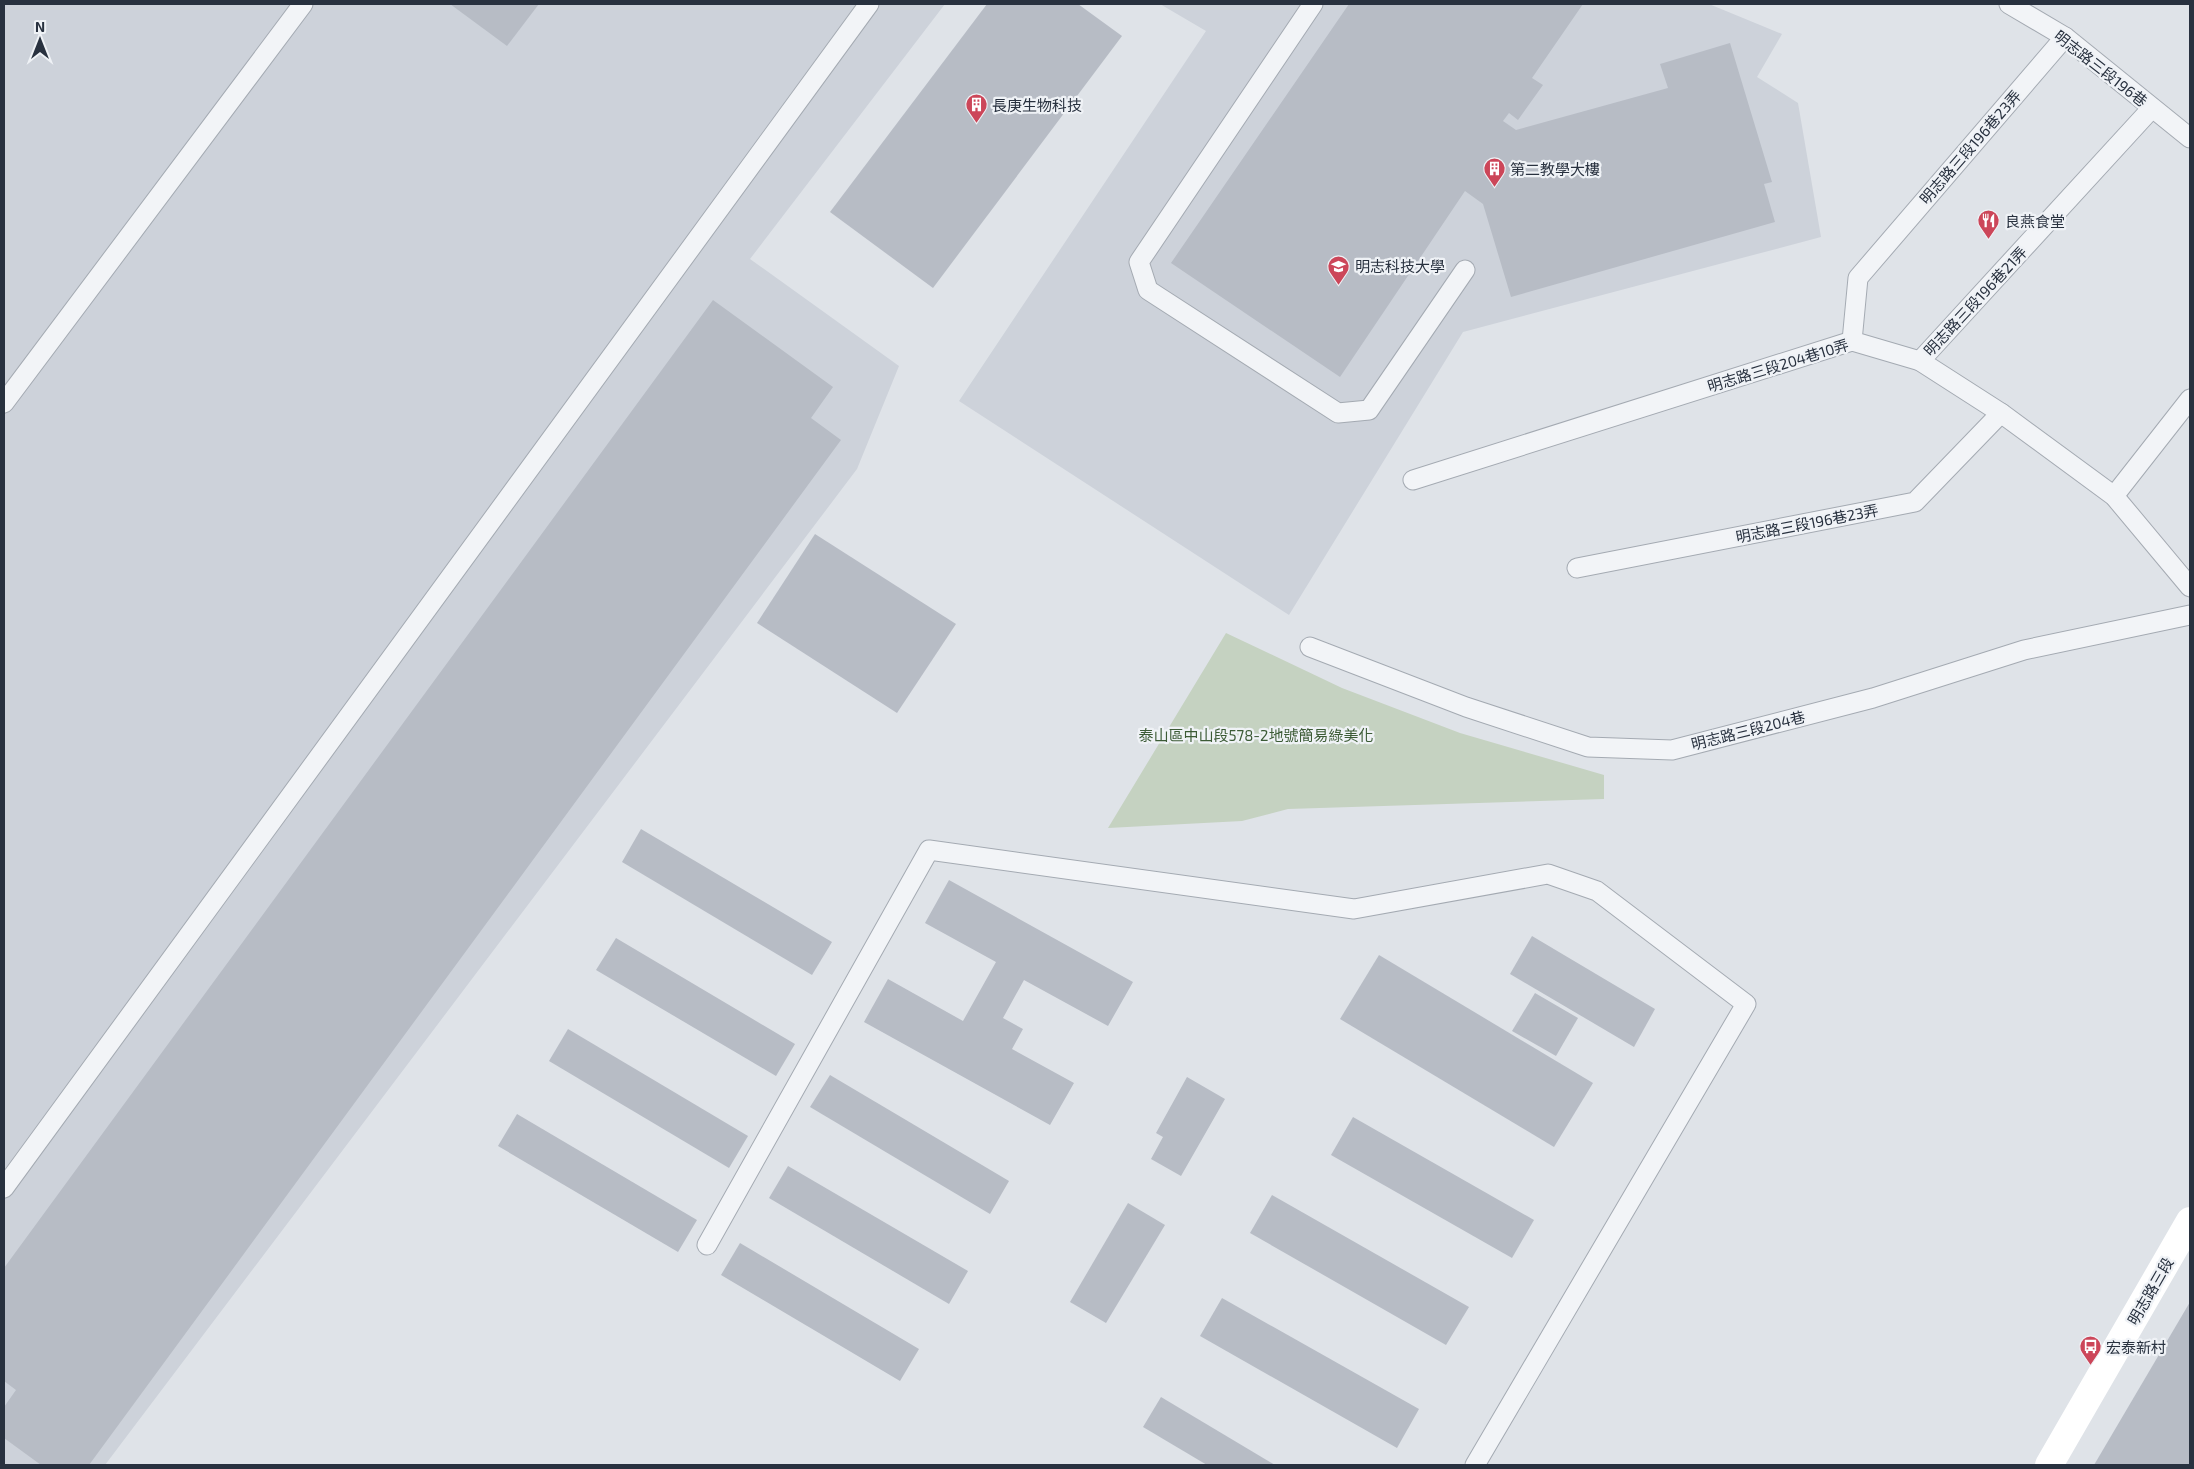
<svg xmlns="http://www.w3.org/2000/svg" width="2194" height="1469" viewBox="0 0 2194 1469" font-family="'Exo 2','Noto Sans TC',sans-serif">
	<rect width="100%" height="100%" fill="#dfe3e8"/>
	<!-- built -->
	<g fill="#cdd2da">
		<path d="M4,4H945L750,259L899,366L857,469L105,1465H4Z"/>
		<path d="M1160,4H1709L1782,34L1757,77L1798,103L1821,237L1463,332L1289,615L959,401L1206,31Z"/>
	</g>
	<!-- green -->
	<path fill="#c5d2c1" d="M1226,633L1342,688L1460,733L1604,775V799L1288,809L1242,821L1108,828Z"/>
	<!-- building -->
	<g fill="#b7bcc5">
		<path d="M450,4H539L507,46Z"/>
		<path d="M987,4H1078L1122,36L933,288L830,212Z"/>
		<path d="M1349,4H1583L1532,78L1543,85L1518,120L1509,113L1503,121L1516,130L1668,88L1660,64L1730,43L1772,182L1764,184L1775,222L1511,297L1483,204L1465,191L1340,377L1171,263Z"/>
		<path d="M713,300L833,387L811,418L841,440L89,1465H41L4,1438V1407L16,1390L4,1381V1268Z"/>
		<path d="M815,534L956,624L897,713L757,623Z"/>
		<path d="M641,829L832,942L812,975L622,862Z"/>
		<path d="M949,880L1133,982L1108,1026L1024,980L1003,1018L1023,1029L1012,1049L1074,1083L1050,1125L864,1022L888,979L963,1021L996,962L925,923Z"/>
		<path d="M1532,936L1655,1009L1634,1047L1510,974Z"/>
		<path d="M616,938L795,1044L776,1076L596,970Z"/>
		<path d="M1379,955L1593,1083L1554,1147L1340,1019Z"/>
		<path d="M1535,993L1578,1018L1556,1056L1512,1031Z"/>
		<path d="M568,1029L748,1136L729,1168L549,1061Z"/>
		<path d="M830,1075L1009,1181L990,1214L810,1107Z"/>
		<path d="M1187,1077L1225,1099L1181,1176L1151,1159L1163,1137L1156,1133Z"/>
		<path d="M517,1114L697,1220L678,1252L498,1146Z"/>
		<path d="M1353,1117L1534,1220L1512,1258L1331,1155Z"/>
		<path d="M788,1166L968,1271L949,1304L769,1198Z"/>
		<path d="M1272,1195L1469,1307L1446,1345L1250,1233Z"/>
		<path d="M1128,1203L1165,1225L1106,1323L1070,1302Z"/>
		<path d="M740,1243L919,1349L900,1381L721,1275Z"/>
		<path d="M1222,1298L1419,1409L1397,1448L1200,1336Z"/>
		<path d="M2190,1302V1465H2094Z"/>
		<path d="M1161,1397L1275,1465H1207L1143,1427Z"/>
	</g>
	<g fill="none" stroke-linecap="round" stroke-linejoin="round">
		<defs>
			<g id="service">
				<path d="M1313,4L1139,262L1148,290L1338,413L1369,410L1465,270"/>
				<path d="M2009,4L2065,37L2190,138"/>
				<path d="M1852,341L1858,278L2065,37"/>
				<path d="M1920,361L2152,108"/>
				<path d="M4,403L303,4"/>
				<path d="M1413,480L1852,341L1920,361L2001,413L2114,496L2190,587"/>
				<path d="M2114,496L2190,399"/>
				<path d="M1577,568L1915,502L2001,413"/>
				<path d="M1310,647L1466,707L1588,747L1672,750L1873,698L2024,650L2190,615"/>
				<path d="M4,1188L869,4"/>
				<path d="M707,1245L929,850L1354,909L1548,874L1597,891L1746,1004L1475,1465"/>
			</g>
		</defs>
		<!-- service casing -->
		<use href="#service" stroke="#a4aab2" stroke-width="21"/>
		<!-- service -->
		<use href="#service" stroke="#f2f4f7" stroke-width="19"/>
		<!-- secondary -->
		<path stroke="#fff" stroke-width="28" d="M2049,1465L2190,1221"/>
	</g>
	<!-- icons -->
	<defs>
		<symbol id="building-pin" viewBox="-11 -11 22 30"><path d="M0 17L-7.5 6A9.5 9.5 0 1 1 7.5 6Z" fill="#cc4659" stroke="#eff2f6"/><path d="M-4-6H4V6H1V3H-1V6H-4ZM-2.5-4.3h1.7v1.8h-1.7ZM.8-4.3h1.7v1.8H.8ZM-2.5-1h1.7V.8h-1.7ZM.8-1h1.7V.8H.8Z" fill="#fff"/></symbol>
		<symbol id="restaurant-pin" viewBox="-11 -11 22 30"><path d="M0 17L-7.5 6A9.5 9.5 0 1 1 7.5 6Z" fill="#cc4659" stroke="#eff2f6"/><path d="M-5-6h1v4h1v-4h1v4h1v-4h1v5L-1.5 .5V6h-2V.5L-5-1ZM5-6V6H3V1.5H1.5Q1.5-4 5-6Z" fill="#fff"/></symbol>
		<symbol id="university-pin" viewBox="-11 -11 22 30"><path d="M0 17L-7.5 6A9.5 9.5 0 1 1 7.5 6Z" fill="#cc4659" stroke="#eff2f6"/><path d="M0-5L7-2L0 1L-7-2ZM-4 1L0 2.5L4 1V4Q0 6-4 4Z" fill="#fff"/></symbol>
		<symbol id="bus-pin" viewBox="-11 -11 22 30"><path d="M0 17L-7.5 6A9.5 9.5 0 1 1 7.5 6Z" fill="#cc4659" stroke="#eff2f6"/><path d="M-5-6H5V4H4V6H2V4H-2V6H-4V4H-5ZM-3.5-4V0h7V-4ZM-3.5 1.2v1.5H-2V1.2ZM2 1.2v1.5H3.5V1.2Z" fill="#fff"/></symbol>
	</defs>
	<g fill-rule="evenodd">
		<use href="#building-pin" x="964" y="92" width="25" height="34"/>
		<use href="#building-pin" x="1482" y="156" width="25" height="34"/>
		<use href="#restaurant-pin" x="1976" y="208" width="25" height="34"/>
		<use href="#university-pin" x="1326" y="254" width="25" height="34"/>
		<use href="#bus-pin" x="2078" y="1334" width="25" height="34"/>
	</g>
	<g text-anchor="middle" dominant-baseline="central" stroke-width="4.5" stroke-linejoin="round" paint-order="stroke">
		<!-- street labels -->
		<g font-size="15" fill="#28313f" stroke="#eff2f6">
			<text transform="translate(2101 68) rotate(38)">明志路三段196巷</text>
			<text transform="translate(1970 147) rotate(-49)">明志路三段196巷23弄</text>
			<text transform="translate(1975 301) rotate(-47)">明志路三段196巷21弄</text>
			<text transform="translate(1778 365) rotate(-17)">明志路三段204巷10弄</text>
			<text transform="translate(1807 523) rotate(-11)">明志路三段196巷23弄</text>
			<text transform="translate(1748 730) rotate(-14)">明志路三段204巷</text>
			<text transform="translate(2150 1291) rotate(-60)">明志路三段</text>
		</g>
		<!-- poi labels -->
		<g font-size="15" fill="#28313f" stroke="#eff2f6" text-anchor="start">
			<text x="992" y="105">長庚生物科技</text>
			<text x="1510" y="169">第二教學大樓</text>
			<text x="2005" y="221">良燕食堂</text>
			<text x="1355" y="266">明志科技大學</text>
			<text x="2106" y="1347">宏泰新村</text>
		</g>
		<!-- park labels -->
		<g font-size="15" fill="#3c5b36" stroke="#eff2f6">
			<text x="1256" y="735">泰山區中山段578-2地號簡易綠美化</text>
		</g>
	</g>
	<!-- border -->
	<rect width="2194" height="1469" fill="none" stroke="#28313f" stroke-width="10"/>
	<!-- north arrow -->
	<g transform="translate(40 40)" stroke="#eff2f6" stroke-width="4" paint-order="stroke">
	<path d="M0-4L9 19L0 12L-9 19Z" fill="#28313f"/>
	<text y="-8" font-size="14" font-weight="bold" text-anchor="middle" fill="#28313f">N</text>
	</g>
</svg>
